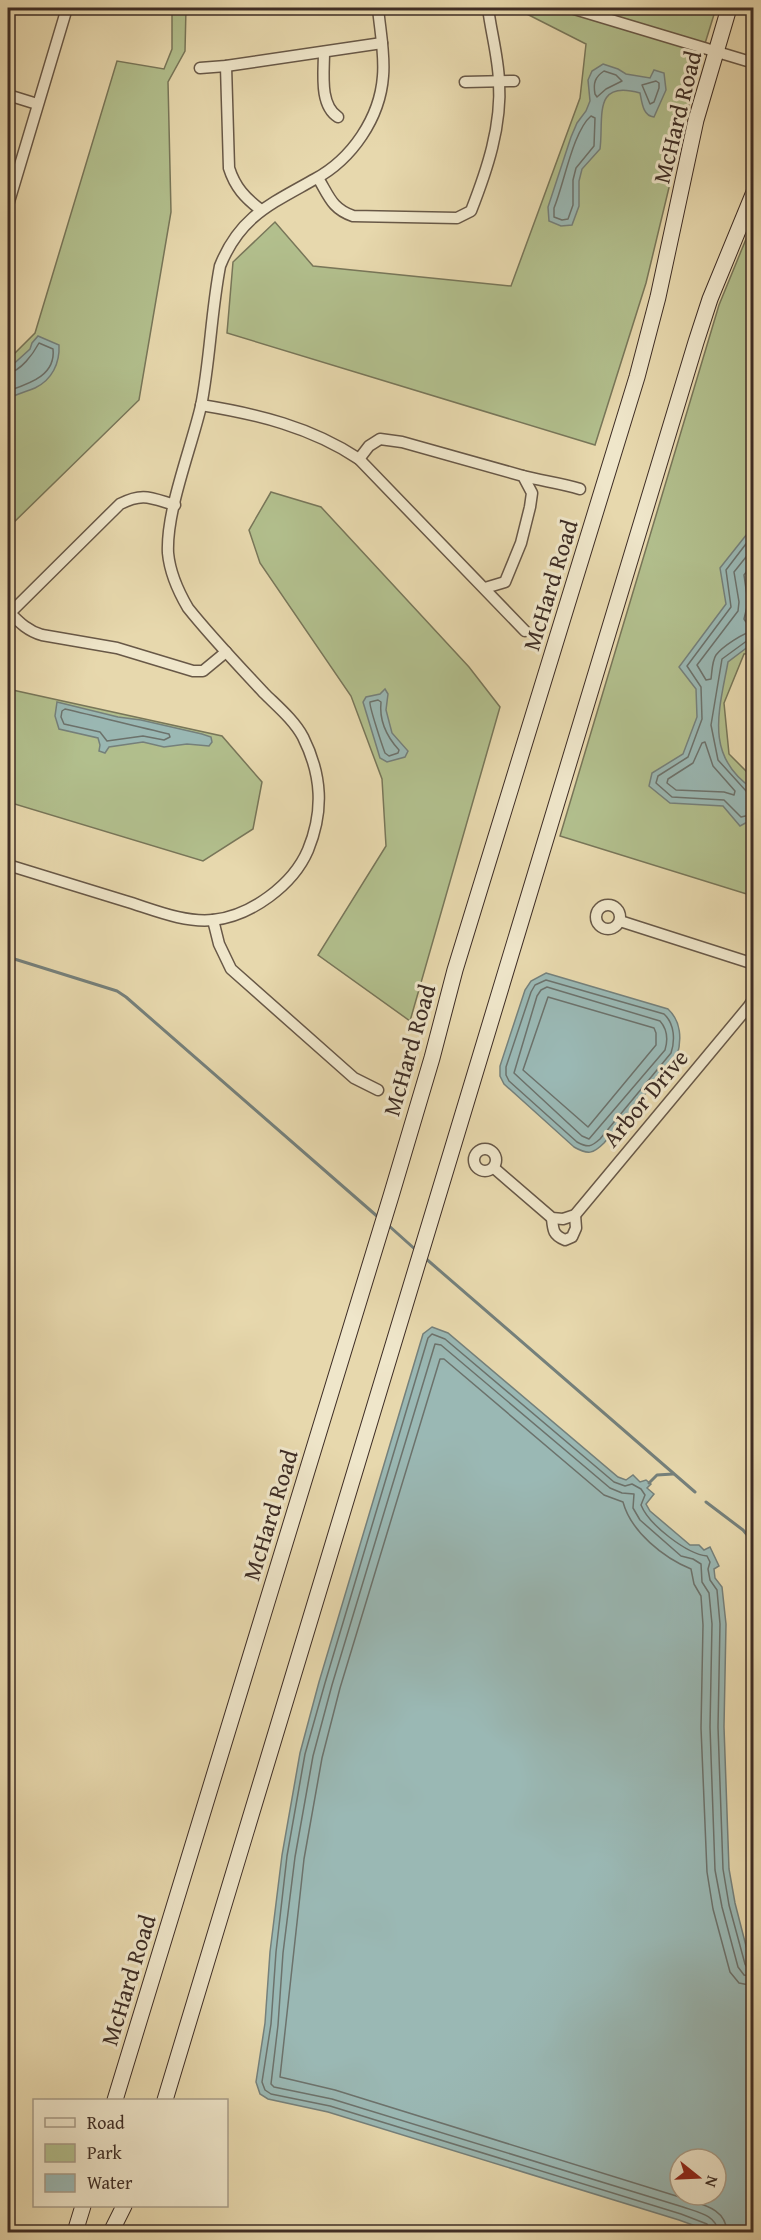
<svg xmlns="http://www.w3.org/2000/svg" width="761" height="2240" viewBox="0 0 761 2240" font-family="'Gentium Book Plus',serif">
	<rect width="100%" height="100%" fill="#e7d8ad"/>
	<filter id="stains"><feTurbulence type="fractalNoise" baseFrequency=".00333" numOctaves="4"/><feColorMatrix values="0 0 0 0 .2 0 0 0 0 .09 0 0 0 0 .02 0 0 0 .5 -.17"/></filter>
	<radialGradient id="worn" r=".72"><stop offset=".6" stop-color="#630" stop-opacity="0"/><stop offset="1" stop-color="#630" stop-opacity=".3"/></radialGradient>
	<!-- green -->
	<g fill="#b2bf8d" stroke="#787659" stroke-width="1.5">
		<path d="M172,8H186L185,51L168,82L171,212L139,400L8,528V360L35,333L117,61L164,69L172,49Z"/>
		<path d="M515,8H716L699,63L646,283L595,445L227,333L233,262L275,222L313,266L511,286L580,98L586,44Z"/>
		<path d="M753,222V653L744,654L724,703L729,754L753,778V896L560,836L719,305Z"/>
		<path d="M271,492L321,507L469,667L500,707L410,1021L318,955L386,846L382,779L351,696L260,563L249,530Z"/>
		<path d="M8,689L222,736L262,782L253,829L203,861L8,802Z"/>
	</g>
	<!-- water -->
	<g fill="#9ab8b4" stroke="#75807b" stroke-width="1.5" fill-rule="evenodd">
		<path d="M603,64L618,69L626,74L650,78L654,70L664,73L666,90L654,117C643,116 642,103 640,93C592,79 604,118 600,149L582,169L579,181V206L572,225L561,226L549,221L548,207L571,137L577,123L586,111L590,101L588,80L592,71Z"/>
		<path d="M38,336L59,345C60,363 52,380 35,388C26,392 15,394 8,399V369L30,349L32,343Z"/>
		<path d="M753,480V643L728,662C719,711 704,756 753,789V819L740,826L723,806L670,803L649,786L652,773L683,754L697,717L696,689L679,667L726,604L720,568L747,534V486Z"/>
		<path d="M385,689L388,694L386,710L392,733L408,751L405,757L387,762L380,758L363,702L366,697L380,694Z"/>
		<path d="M57,702L118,717L141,720L202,734L211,737L212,742L209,746L187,744L164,747L143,742L109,747L105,753L99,751L100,745L98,738L59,729L55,716Z"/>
		<path d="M546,973L668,1009C681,1021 682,1039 677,1056L604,1143C593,1154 588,1155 574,1147L504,1084L500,1076V1066L525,990L531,981Z"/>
		<path d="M432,1327L448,1333L618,1477L626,1480L633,1475L640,1482L646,1480L651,1484L647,1488L654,1494L646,1504L650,1511L690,1545H699L704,1550L710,1547L719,1566L714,1569L715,1578L722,1587L726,1624L724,1727L729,1869L735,1903L753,1973V2232H712L679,2220L328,2112L268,2099L260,2094L256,2082L265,2023L270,1952L282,1855L300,1753L319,1682L423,1334ZM680,2159H716V2195H680Z"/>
	</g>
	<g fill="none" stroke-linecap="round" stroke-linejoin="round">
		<!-- shore -->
		<g stroke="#6c726c" stroke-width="1.5">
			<path d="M604,71L616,75L622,81L606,89L597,97L595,94C593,83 595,77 604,71Z"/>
			<path d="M656,81L659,83V88L654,102L650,104L642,85Z"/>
			<path d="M591,116L595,118L594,146L576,168L573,180V205L568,219L562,220L554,217V208C564,184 573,131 591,116Z"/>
			<path d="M8,373C21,371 33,354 39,343L53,349C56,376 28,384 8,391"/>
			<path d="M754,489L752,536L726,570L731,607L687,666L701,687L702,719L688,757L658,776L656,783L672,797L724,800L741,817L754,814"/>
			<path d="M754,547L734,572L739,602L738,611L697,665L706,680L711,679C712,672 712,661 716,655C722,647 744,632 754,631"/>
			<path d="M754,562L744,575L748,603L744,619L746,622H754"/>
			<path d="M754,639L748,640L722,659L711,725L718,760L747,792L754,794"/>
			<path d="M378,700L381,702C379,721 387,737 399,750L398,753L389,756L385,753C382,745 369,706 370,702Z"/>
			<path d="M65,709C100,717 134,726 169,734L170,737L164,740L143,736L107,741L100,732L64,724L61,717L62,711Z"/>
			<path d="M705,742L713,766L735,791L734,795L724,792L676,790L667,783L668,779L693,763L702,743Z"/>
			<path d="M546,980L664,1014C675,1024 675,1041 671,1053L600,1139C591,1147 588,1148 577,1142L509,1081L506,1075V1067L531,992L535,985Z"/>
			<path d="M547,987L660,1021C667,1029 668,1040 665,1050L589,1139L582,1136L514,1073L537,996L541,990Z"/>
			<path d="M548,997L654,1028L656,1033V1045L588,1127L523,1070Z"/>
			<path d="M711,2232L707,2224L681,2214L330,2106L271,2094L265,2090L262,2082L271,2024L276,1952L287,1856L305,1754L325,1683L428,1338L432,1334L445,1339L614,1482L625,1486L632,1484L641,1489L645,1495L641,1505C649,1525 687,1554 707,1556L710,1562L708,1569L710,1580L717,1590L720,1624L718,1727L723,1869L729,1905L745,1964L748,1969L754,1970"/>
			<path d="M718,2232C717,2215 697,2212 683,2207L332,2099L274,2087L271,2084L278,2025L283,1953L295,1857L313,1756L332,1685L435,1344L441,1345L610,1488L622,1493L634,1494L633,1508L640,1520L681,1556L693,1559L701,1564L702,1582L709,1593L712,1624L710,1727L715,1870L722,1907L738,1967L744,1975L754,1977"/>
			<path d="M727,2232C726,2209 704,2205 686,2199L335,2090L280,2077L304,1859L322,1758L340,1688L440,1359H444L604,1495L623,1502C631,1532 664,1558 691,1569L694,1584L701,1596L703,1625L701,1728L707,1872L713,1909L730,1972L739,1983L754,1986"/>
		</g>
		<!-- stream -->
		<g stroke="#75807b" stroke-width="3">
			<path d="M8,957L117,991L126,997L378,1217"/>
			<path d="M388,1225L417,1251"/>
			<path d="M424,1257L695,1492"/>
			<path d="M649,1483L657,1475L673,1474"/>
			<path d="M706,1502L743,1530L754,1543"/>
		</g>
		<defs>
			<g id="street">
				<path d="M571,8L754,63"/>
				<path d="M324,52C324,72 319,105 338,117"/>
				<path d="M226,66L229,168C235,187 245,198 261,210"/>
				<path d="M200,68L226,66L382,43"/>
				<path d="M465,82L514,81"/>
				<path d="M8,95L37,104"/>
				<path d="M318,178C329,196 332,209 353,216L457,218L471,211C487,170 502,126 499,81C498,56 491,32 488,8"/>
				<path d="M8,205L67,8"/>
				<path d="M201,405C257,414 311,427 359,459L525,631"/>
				<path d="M359,459L369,446L380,439L402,442L523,476L532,493L530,507L521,543L505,582L485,588"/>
				<path d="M523,476C542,481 561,483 580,489"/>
				<path d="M10,613C20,623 28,631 42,635L117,648L193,671H203L226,652"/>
				<path d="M8,615L120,504C143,492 151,498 175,505"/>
				<path d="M8,865C47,877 86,889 125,901C152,909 183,923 213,920C251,916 293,885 308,850C324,811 322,775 303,737C294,720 277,706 264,693C238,665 212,638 188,608C178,591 170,574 168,553C166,511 191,449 201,406C210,361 211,313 220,266C240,216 271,204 315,179C352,159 380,118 383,76C385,54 380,30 378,8"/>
				<circle cx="608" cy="917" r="12"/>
				<path d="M213,920L219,944L231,969L354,1078L378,1090"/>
				<path d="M620,921L754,964"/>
				<circle cx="485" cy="1160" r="11"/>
				<path d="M494,1168L552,1218L563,1219L575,1215L749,1006L754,998"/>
				<path d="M552,1218C553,1230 553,1235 565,1240L572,1237L576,1228L575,1215"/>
			</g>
			<g id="secondary">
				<path d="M115,2100L391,1196L432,1058L455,970L637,377L658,297L696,120L729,8"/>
				<path d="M165,2100L696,342L710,299L754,192"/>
				<path d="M75,2232L83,2206"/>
				<path d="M111,2232L124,2206"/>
			</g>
		</defs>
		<!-- street casing -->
		<use href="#street" stroke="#685847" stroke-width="13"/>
		<!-- secondary casing -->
		<use href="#secondary" stroke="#3e2d25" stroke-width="17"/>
		<!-- street -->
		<use href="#street" stroke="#efe6ca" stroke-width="10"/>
		<!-- secondary -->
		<use href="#secondary" stroke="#efe6ca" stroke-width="15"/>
	</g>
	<g text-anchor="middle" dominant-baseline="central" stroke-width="6" stroke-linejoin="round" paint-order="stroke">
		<!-- street labels -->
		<g font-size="24" fill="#3e2d25" stroke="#efe6ca">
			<text transform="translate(677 117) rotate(-76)">McHard Road</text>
			<text transform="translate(550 585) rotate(-73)">McHard Road</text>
			<text transform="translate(409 1050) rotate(-74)">McHard Road</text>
			<text transform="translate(645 1098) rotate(-50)">Arbor Drive</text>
			<text transform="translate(270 1515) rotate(-73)">McHard Road</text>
			<text transform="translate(128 1980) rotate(-73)">McHard Road</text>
		</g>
	</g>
	<!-- margin -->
	<rect width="761" height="2240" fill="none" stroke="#e7d8ad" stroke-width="30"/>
	<rect x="9" y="9" width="743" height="2222" fill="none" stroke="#3e2d25" stroke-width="3"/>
	<rect x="15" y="15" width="731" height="2210" fill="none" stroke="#3e2d25" stroke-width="1.5"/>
	<!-- legend -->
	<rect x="33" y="2099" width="195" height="108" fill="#efe6ca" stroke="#a89c88" stroke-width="1.5"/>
	<rect x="45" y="2118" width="30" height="9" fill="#efe6ca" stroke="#a89c88" stroke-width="1.5"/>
	<text x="87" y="2129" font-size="18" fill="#3e2d25">Road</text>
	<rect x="45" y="2144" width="30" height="18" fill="#b2bf8d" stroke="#a89c88" stroke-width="1.5"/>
	<text x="87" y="2159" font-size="18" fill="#3e2d25">Park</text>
	<rect x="45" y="2174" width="30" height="18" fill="#9ab8b4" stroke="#a89c88" stroke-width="1.5"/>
	<text x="87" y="2189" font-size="18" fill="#3e2d25">Water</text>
	<!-- north arrow -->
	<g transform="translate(698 2177) rotate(108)"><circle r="28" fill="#efe6ca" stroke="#a89c88" stroke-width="1.5"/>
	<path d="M0-4.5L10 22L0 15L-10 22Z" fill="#8f2418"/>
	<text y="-9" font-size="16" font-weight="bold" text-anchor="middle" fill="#3e2d25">N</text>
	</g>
	<rect width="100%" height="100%" filter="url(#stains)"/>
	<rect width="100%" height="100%" fill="url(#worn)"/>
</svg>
